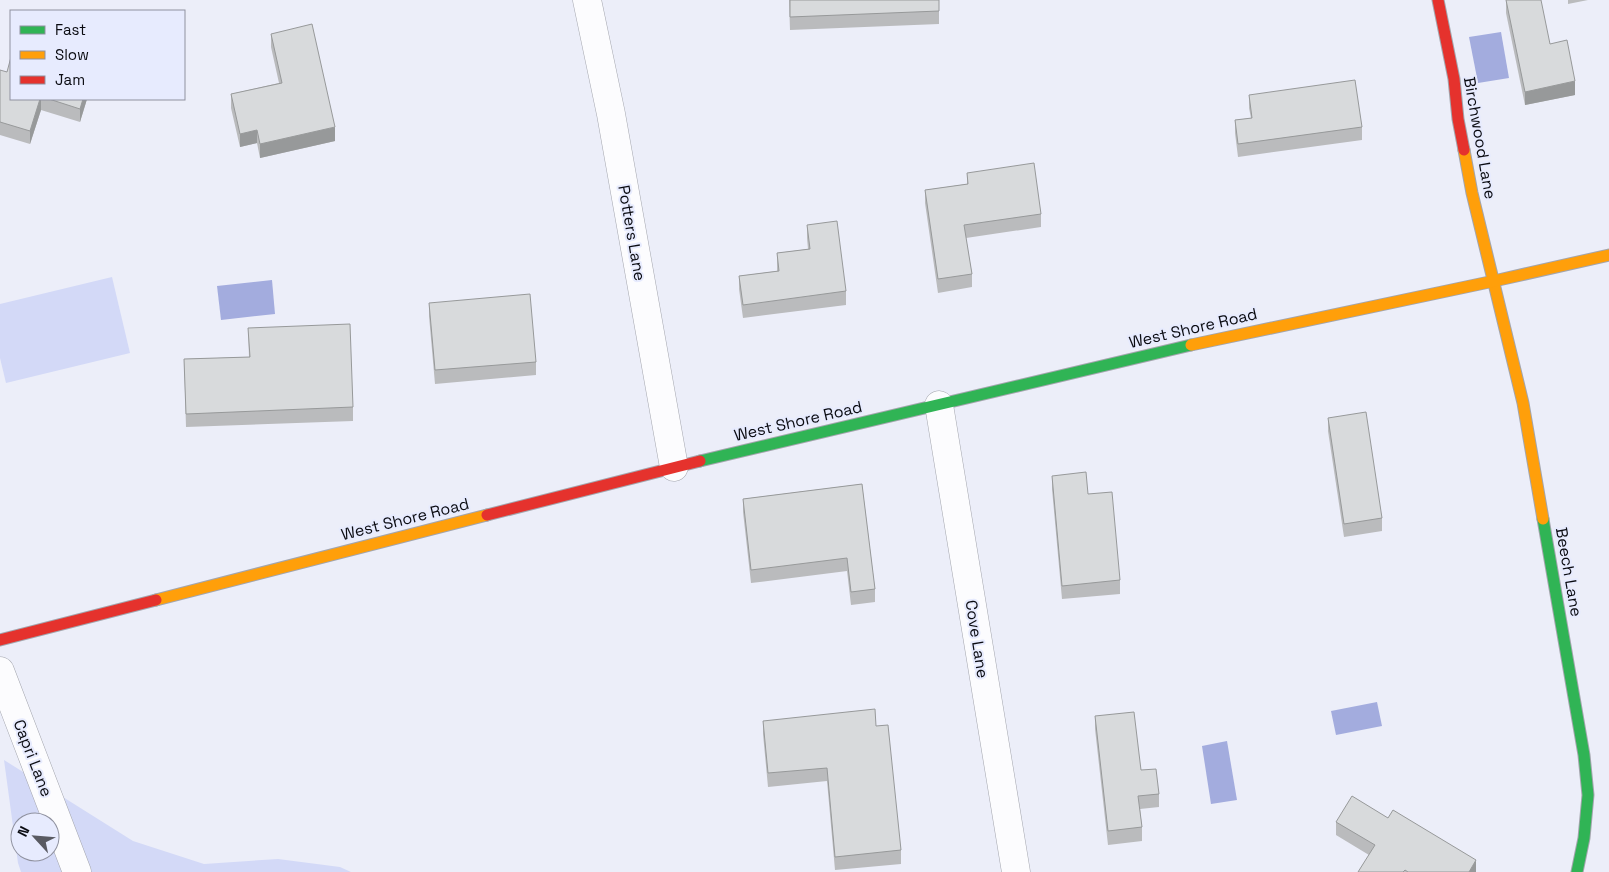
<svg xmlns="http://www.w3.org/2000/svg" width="1609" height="872" viewBox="0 0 1609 872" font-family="'Space Grotesk',sans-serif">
	<rect width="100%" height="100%" fill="#eceef9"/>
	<!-- green -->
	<g fill="#d3d9f7" fill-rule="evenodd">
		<path d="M112,277L130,353L6,383L0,358V304Z"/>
		<path d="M4,760L133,841L204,864L278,859L340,867L351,872H21L18,863ZM20,822H50V852H20Z"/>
	</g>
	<!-- water -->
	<g fill="#a3acde">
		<path d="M1501,32L1509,78L1478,83L1469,37Z"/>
		<path d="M272,280L275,314L221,320L217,286Z"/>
		<path d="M1377,702L1382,726L1336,735L1331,711Z"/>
		<path d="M1227,741L1237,800L1211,804L1202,746Z"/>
	</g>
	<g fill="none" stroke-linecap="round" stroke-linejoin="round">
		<defs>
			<g id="street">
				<path d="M587,0L611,114L674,467"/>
				<path d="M939,405L1016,872"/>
				<path d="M0,671L77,872"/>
			</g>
			<g id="fast">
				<path d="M700,461L1191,345"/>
				<path d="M1543,519L1584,755L1588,795L1584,838L1577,872"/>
			</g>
			<g id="slow">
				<path d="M1464,150L1472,193L1523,403L1543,519"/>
				<path d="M1191,345L1494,281L1609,255"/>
				<path d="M156,600L487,515"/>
			</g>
			<g id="jam">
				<path d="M1438,0L1454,79L1458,119L1464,150"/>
				<path d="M487,515L700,461"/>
				<path d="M0,640L156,600"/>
			</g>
		</defs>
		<!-- street casing -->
		<use href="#street" stroke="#a3a5ad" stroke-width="29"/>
		<!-- fast casing -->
		<use href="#fast" stroke="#a3a5ad" stroke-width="13"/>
		<!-- slow casing -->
		<use href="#slow" stroke="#a3a5ad" stroke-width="13"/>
		<!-- jam casing -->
		<use href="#jam" stroke="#a3a5ad" stroke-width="13"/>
		<!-- street -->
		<use href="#street" stroke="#fcfcfe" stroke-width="28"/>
		<!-- fast -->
		<use href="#fast" stroke="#30b455" stroke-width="11"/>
		<!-- slow -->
		<use href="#slow" stroke="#ff9f0a" stroke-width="11"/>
		<!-- jam -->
		<use href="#jam" stroke="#e5322d" stroke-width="11"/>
	</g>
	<!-- wall -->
	<g fill="#babbbd">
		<path d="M789,0H939V24L790,30Z"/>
		<path d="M1506,0L1550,44L1575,95L1525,105L1506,13Z"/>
		<path d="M1568,0H1588L1568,4Z"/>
		<path d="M271,34L335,141L260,158L257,143L240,147L231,108V94L279,83L271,47Z"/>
		<path d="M0,70L11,99H87L80,122L41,110L30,144L0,135Z"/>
		<path d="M1249,95L1362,127V140L1238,157L1235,133V120L1251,118L1249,108Z"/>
		<path d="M967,173L1041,214V227L966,238L972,274V287L938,293L925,203V190L967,184Z"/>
		<path d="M807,225L846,291V305L743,318L739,289V276L777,271V253L808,249L807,238Z"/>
		<path d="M429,303L536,362V375L435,384L429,316Z"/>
		<path d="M248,328L353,407V421L186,427L184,359L249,357Z"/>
		<path d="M1328,418L1382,518V531L1344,537L1328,431Z"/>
		<path d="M1052,476L1088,494L1120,580V594L1062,599L1052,489Z"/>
		<path d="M862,484L875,589V602L851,605L847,571L751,583L743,512V499Z"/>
		<path d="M1095,716L1159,794V807L1140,809L1142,827V841L1108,845L1095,729Z"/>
		<path d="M763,721L876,726L901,850V864L835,870L827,781L768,787L763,734Z"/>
		<path d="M1336,822L1476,872H1358L1369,855L1336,835Z"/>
	</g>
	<!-- shaded-wall -->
	<g fill="#97999a">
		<path d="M1575,81V95L1525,105V92Z"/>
		<path d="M40,99H41V110L30,144V131Z"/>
		<path d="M83,99H87L80,122V109Z"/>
		<path d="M335,127V141L260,158V144Z"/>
		<path d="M257,130V143L240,147V134Z"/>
		<path d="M1476,860V872H1469Z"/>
	</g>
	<!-- building -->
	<g fill="#d8dadc" stroke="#97999a">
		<path d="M790,0H939V11L790,17Z"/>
		<path d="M1506,0H1541L1550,44L1567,40L1575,81L1525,92Z"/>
		<path d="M312,24L335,127L260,144L257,130L240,134L231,94L282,83L271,34Z"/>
		<path d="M11,57V99H40L30,131L0,122V70L7,72Z"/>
		<path d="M1355,80L1362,127L1238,144L1235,120L1252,118L1249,95Z"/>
		<path d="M49,99H83L80,109Z"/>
		<path d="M1034,163L1041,214L964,225L972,274L938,279L925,190L968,184L967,173Z"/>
		<path d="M837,221L846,291L743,305L739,276L779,271L777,253L810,249L807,225Z"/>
		<path d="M530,294L536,362L435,370L429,303Z"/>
		<path d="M350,324L353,407L186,414L184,359L250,357L248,328Z"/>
		<path d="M1366,412L1382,518L1344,524L1328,418Z"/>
		<path d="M1086,472L1088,494L1112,492L1120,580L1062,586L1052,476Z"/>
		<path d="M862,484L875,589L851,592L847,558L751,570L743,499Z"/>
		<path d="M875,709L876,726L888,725L901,850L835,857L827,768L768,773L763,721Z"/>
		<path d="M1134,712L1141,770L1156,769L1159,794L1138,796L1142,827L1108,831L1095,716Z"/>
		<path d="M1352,796L1388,818L1393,810L1476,860L1469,872H1408L1405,870L1403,872H1358L1375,845L1336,822Z"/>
	</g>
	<g text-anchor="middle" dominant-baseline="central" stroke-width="4" stroke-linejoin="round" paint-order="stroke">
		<!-- street labels -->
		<g font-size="16" fill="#0a0b11" stroke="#e7ebfe">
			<text transform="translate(1480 138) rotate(80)">Birchwood Lane</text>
			<text transform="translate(632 233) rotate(80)">Potters Lane</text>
			<text transform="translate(1193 328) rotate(-13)">West Shore Road</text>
			<text transform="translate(798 421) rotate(-13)">West Shore Road</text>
			<text transform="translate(405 519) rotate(-14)">West Shore Road</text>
			<text transform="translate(1569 572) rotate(80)">Beech Lane</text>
			<text transform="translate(977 639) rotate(81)">Cove Lane</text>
			<text transform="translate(33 758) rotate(69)">Capri Lane</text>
		</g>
	</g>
	<!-- legend -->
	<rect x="10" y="10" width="175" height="90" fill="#e7ebfe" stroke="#8f919f"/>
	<rect x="20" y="26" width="25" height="8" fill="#30b455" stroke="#8f919f"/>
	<text x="55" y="35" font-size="15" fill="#0a0b11">Fast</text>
	<rect x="20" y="51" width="25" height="8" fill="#ff9f0a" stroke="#8f919f"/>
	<text x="55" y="60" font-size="15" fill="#0a0b11">Slow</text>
	<rect x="20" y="76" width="25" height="8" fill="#e5322d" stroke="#8f919f"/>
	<text x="55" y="85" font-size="15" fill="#0a0b11">Jam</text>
	<!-- north arrow -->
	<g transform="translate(35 837) rotate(296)"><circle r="24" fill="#e7ebfe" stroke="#8f919f"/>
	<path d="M0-4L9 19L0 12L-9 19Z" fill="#595a62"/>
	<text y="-8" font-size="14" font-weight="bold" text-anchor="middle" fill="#0a0b11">N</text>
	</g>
</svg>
